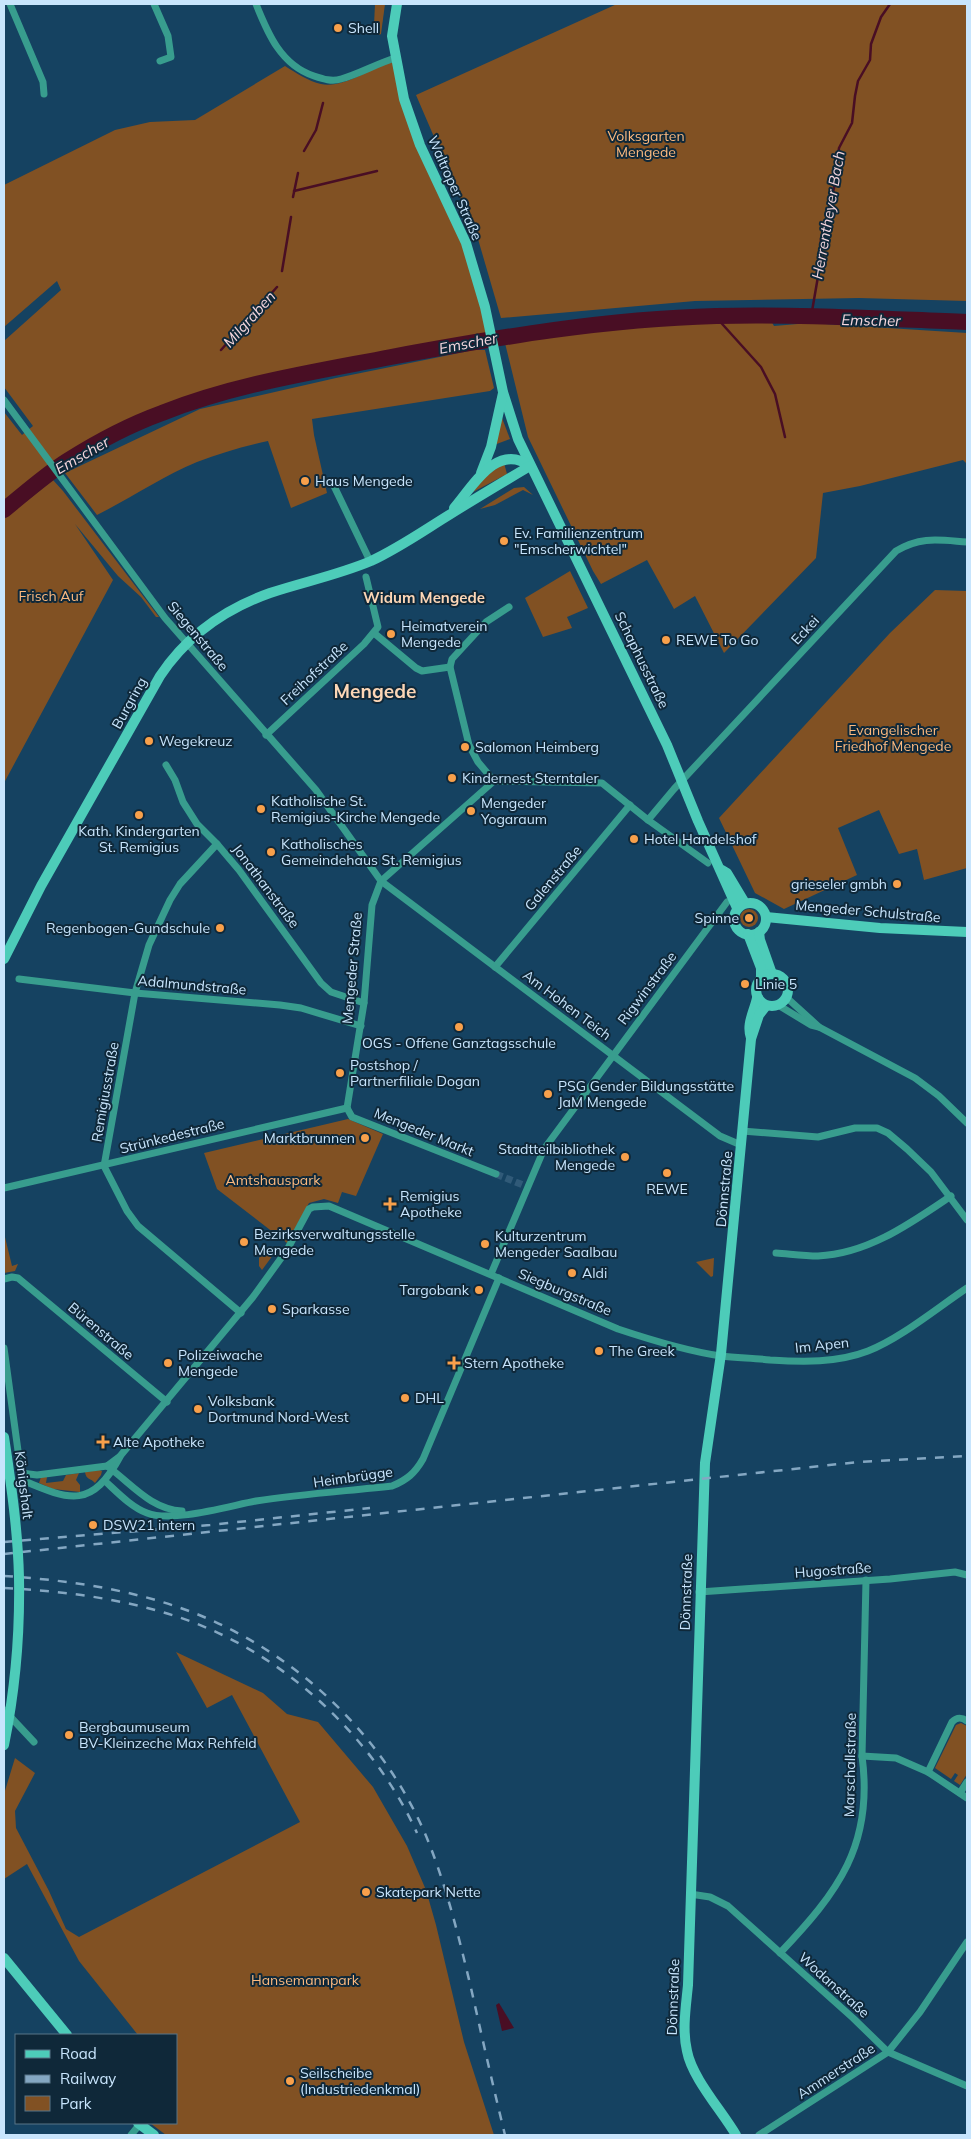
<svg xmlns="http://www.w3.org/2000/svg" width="971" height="2139" viewBox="0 0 971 2139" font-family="Mulish,sans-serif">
	<rect width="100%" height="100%" fill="#154261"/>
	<!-- green -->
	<g fill="#815123">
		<path d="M375,4H385L381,34L379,35L374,25Z"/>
		<path d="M617,4H967V301L859,298L695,301L501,318L478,239L416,95Z"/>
		<path d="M395,58L404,99L458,222L492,339L256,385L198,400L160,413L102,441L66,461L4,510V412L22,435L33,426L4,387V341L61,290L57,281L4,327V185L115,130L150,122L195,120L285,66C296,73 308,81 321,84C342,89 375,67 395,58Z"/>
		<path d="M770,319L774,326L809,323L967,333V464L963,460L860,486L823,493L816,558L724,653L695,596L674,609L647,560L601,584L593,571L528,437L504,339L704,321Z"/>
		<path d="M474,350H485L494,388L490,391L312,419L314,435L327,493L291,508L268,441C244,446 220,453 197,462C163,476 131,498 97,515L65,473L200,409L336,378Z"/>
		<path d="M502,418L510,439L494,445Z"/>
		<path d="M504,463L507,474L473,492L482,479Z"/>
		<path d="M53,480L63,491L159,617H156L141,597L118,576L75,524L113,580L4,783V519Z"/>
		<path d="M524,487L533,495L523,490L495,505L480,509L514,488Z"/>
		<path d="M570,571L588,608L567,617L572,628L543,637L525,598Z"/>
		<path d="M935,590L967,591V868L924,880L917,849L899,854L879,810L838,828L857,875L784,909L755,893L719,818L890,633Z"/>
		<circle cx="749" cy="918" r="9"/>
		<path d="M348,1119L383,1134L356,1196L342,1192L338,1203L324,1199L309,1203L287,1243L217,1189L204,1153Z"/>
		<path d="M4,1233L12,1266L18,1264L15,1271L4,1273Z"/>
		<path d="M273,1250L276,1251L262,1270L259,1266V1258L264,1251Z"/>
		<path d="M714,1258L713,1276L711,1277L696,1262Z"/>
		<path d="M99,1470L102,1471L101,1475L95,1483C91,1478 86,1480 85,1472Z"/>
		<path d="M79,1473L76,1480L80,1485V1492L53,1489L39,1483L41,1477H47L46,1483L63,1481L66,1475Z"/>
		<path d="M176,1652L263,1693L287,1714L318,1722L373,1787L407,1846L426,1890L436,1925L464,2042L494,2135H166L150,2123H176V2035H138L79,1961L27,1864L4,1879V1794L15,1758L35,1773L15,1811L16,1828L49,1891L66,1929L79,1937L300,1822L232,1695L207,1708Z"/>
		<path d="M961,1723L967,1726V1774L960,1785L954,1781L958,1775L955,1773L951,1779L935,1768L956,1725Z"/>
	</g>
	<!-- water -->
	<path fill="#490e24" d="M499,2003L514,2028L502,2031L496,2005Z"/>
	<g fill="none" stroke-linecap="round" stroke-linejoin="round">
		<!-- stream -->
		<g stroke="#490e24" stroke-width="2.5">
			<path d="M304,151L316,130L323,103"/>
			<path d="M294,191L377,171"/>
			<path d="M293,197L298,173"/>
			<path d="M282,271L291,217"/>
			<path d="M715,316L761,367L775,394L785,437"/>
			<path d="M811,317L820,265L821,239L834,188L839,148L852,123L855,96L858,81L870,60L871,44L881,17L890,4"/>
			<path d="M221,350L277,287"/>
			<path d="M223,387V393"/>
		</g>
		<!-- river -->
		<path stroke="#490e24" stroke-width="16" d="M4,510C25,493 45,475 67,461C97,442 129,425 162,413C235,384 314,372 391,357C500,337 605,319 716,316C799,314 884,319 967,322"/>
		<!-- street-tunnel -->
		<path stroke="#305a78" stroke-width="7" stroke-dasharray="7 3.5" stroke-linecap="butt" d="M496,1174L528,1187"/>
		<!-- street -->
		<g stroke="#389d8e" stroke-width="7">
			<path d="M10,4L43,82L44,94"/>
			<path d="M154,4L168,36L171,57L160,61"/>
			<path d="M256,4C268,34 281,65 314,76C323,79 332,82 341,79C359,74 376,64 395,58"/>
			<path d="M4,400L165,618L316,790L381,881L720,1136L741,1145"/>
			<path d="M333,484L370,561"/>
			<path d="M374,633L416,668L422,671L450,667"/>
			<path d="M266,735L364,644L378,627L366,577"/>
			<path d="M166,765L175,780L183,802L197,824L217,844L239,870L321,983L331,992L364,1003"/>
			<path d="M494,781L478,762L469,745L450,667L452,659L486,622L509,607"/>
			<path d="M648,820L674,789L896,551C921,536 939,540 967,542"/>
			<path d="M217,844L180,884L170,900L149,945L135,993L104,1166L127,1211L138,1226L241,1313"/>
			<path d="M495,967L630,805"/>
			<path d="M19,979L135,993L280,1005L301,1008L361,1026"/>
			<path d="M786,997L819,1027"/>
			<path d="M778,1005L811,1025L819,1027L915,1078L939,1096L967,1123"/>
			<path d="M347,1108L364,1003L372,905L381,881L494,781L602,783L648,820L708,863"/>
			<path d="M347,1108L352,1117L496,1174"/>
			<path d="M742,1131L818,1137L855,1128H877L888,1133L907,1149L931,1172L967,1220"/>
			<path d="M4,1188L347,1108"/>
			<path d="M776,1253C790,1254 804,1256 818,1256C868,1254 911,1223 951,1196"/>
			<path d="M491,1274L544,1149L727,902"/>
			<path d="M4,1279L12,1277L18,1278L167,1402"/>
			<path d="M4,1348L22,1480C71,1501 92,1509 121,1455L253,1297L287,1250L309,1209L313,1207L329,1206L618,1329C651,1340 686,1351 721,1356C737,1358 754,1358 770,1360C803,1362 837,1363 868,1351C901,1338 937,1308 967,1288"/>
			<path d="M107,1466C131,1483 150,1509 182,1511"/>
			<path d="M21,1473L37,1475L107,1466L119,1457"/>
			<path d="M105,1481C117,1492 131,1507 147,1513C172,1523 229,1506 256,1501C301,1494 347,1491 392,1486C407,1480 415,1473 423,1459L499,1278"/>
			<path d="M699,1592L890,1579L955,1572L967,1575"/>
			<path d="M4,1710L34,1742"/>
			<path d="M862,1756L896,1758L928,1772L967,1798"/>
			<path d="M928,1772L952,1722C957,1717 961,1717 967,1721"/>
			<path d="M960,1793L967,1782"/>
			<path d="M690,1894L710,1897L728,1906L853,2018L888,2052L967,2086"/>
			<path d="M780,1953C838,1892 874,1845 862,1756L866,1580"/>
			<path d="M131,2135L140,2124"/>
			<path d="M759,2135L888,2052L920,2012L967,1942"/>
		</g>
		<!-- secondary -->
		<g stroke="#4dccb9" stroke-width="10">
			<path d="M397,4L392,36L404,99L420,145L466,243L485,307L503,392L518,439L667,745L698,821L737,908"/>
			<path d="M481,473L491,447L503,393"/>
			<path d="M454,508C473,486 497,442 530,466"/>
			<path d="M722,870L727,873L745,903"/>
			<circle cx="750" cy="919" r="16"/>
			<path d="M766,917L880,928L967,932"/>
			<path d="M759,932L760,940L772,974"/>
			<path d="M748,934L761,968V978"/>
			<path d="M4,959L41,886L160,676C186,637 225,609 270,593C303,582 338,575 371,561C399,548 423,531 449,515C476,498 503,482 530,466"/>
			<circle cx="772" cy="990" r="16"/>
			<path d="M751,1038C746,1024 754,1012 757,998"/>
			<path d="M4,1958L67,2035"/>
			<path d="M138,2123L154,2135"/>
			<path d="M736,2135C722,2111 692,2078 687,2051C682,2030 686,2006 688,1985L705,1463L721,1354L751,1039L759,1015L766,1006"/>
		</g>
		<!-- rail -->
		<g stroke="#84a7c2" stroke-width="2.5" stroke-dasharray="9 9" stroke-linecap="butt">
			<path d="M4,1542L210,1525L370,1508"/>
			<path d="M4,1554L858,1462L967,1456"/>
			<path d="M4,1576C66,1580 130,1589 189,1611C298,1652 391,1741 432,1851C449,1896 460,1942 471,1988C482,2037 493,2086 505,2135"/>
			<path d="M4,1588C62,1591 119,1598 175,1616C279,1649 372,1734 417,1833"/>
		</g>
		<!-- secondary-bridge -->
		<path stroke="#4dccb9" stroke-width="10" d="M4,1437C11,1483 18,1531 19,1578C20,1633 15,1691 4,1745"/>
	</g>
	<!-- markers -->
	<g fill="#f8a04b" stroke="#0f2839" stroke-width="2">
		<circle cx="338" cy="28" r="5"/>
		<circle cx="305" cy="481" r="5"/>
		<circle cx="504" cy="541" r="5"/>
		<circle cx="391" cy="634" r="5"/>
		<circle cx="666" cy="640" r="5"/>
		<circle cx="149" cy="741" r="5"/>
		<circle cx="465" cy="747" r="5"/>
		<circle cx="452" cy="778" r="5"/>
		<circle cx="261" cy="809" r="5"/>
		<circle cx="471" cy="811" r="5"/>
		<circle cx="139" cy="815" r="5"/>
		<circle cx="634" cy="839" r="5"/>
		<circle cx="271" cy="852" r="5"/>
		<circle cx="897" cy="884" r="5"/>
		<circle cx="749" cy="918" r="5"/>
		<circle cx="220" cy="928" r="5"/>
		<circle cx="745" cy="984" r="5"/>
		<circle cx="459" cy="1027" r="5"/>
		<circle cx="340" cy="1073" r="5"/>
		<circle cx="548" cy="1094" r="5"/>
		<circle cx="365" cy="1138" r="5"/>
		<circle cx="625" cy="1157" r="5"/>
		<circle cx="667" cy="1173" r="5"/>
		<path d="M387.5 1196.5h5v5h5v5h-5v5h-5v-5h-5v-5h5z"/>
		<circle cx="244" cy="1242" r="5"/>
		<circle cx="485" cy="1244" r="5"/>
		<circle cx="572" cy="1273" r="5"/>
		<circle cx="479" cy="1290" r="5"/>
		<circle cx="272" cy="1309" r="5"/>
		<circle cx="599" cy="1351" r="5"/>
		<circle cx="168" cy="1363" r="5"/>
		<path d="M451.5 1355.5h5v5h5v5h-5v5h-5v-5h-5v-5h5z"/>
		<circle cx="405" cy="1398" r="5"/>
		<circle cx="198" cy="1409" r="5"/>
		<path d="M100.5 1434.5h5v5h5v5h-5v5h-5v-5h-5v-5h5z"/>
		<circle cx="93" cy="1525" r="5"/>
		<circle cx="69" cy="1735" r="5"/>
		<circle cx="366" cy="1892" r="5"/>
		<circle cx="290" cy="2081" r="5"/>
	</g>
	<g text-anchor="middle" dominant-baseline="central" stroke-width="4" stroke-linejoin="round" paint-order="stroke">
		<!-- poi labels -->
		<g font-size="14" fill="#c8e5fd" stroke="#0f2839" text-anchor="start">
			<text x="348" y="28">Shell</text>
			<text x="315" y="481">Haus Mengede</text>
			<text x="514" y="533">Ev. Familienzentrum<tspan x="514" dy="16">"Emscherwichtel"</tspan></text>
			<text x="401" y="626">Heimatverein<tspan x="401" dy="16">Mengede</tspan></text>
			<text x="676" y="640">REWE To Go</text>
			<text x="159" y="741">Wegekreuz</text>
			<text x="475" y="747">Salomon Heimberg</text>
			<text x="462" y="778">Kindernest Sterntaler</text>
			<text x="271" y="801">Katholische St.<tspan x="271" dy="16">Remigius-Kirche Mengede</tspan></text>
			<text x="481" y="803">Mengeder<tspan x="481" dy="16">Yogaraum</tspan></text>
			<text x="139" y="831" text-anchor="middle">Kath. Kindergarten<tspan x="139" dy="16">St. Remigius</tspan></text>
			<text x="644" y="839">Hotel Handelshof</text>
			<text x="281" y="844">Katholisches<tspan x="281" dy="16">Gemeindehaus St. Remigius</tspan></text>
			<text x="887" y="884" text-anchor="end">grieseler gmbh</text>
			<text x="739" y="918" text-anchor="end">Spinne</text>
			<text x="210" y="928" text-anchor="end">Regenbogen-Gundschule</text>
			<text x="755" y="984">Linie 5</text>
			<text x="459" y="1043" text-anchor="middle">OGS - Offene Ganztagsschule</text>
			<text x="350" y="1065">Postshop /<tspan x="350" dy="16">Partnerfiliale Dogan</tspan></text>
			<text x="558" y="1086">PSG Gender Bildungsstätte<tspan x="558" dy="16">JaM Mengede</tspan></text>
			<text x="355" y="1138" text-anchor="end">Marktbrunnen</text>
			<text x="615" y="1149" text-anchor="end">Stadtteilbibliothek<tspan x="615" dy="16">Mengede</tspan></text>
			<text x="667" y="1189" text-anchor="middle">REWE</text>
			<text x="400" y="1196">Remigius<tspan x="400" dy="16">Apotheke</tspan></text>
			<text x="254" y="1234">Bezirksverwaltungsstelle<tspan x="254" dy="16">Mengede</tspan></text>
			<text x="495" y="1236">Kulturzentrum<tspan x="495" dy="16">Mengeder Saalbau</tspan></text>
			<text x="582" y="1273">Aldi</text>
			<text x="469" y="1290" text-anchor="end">Targobank</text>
			<text x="282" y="1309">Sparkasse</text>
			<text x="609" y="1351">The Greek</text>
			<text x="178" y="1355">Polizeiwache<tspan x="178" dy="16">Mengede</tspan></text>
			<text x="464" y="1363">Stern Apotheke</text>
			<text x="415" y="1398">DHL</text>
			<text x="208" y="1401">Volksbank<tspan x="208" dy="16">Dortmund Nord-West</tspan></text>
			<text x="113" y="1442">Alte Apotheke</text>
			<text x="103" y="1525">DSW21 intern</text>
			<text x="79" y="1727">Bergbaumuseum<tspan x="79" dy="16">BV-Kleinzeche Max Rehfeld</tspan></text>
			<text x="376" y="1892">Skatepark Nette</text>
			<text x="300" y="2073">Seilscheibe<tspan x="300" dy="16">(Industriedenkmal)</tspan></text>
		</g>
		<!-- park labels -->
		<g font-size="14" fill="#fdba7f" stroke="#0f2839">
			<text x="646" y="136">Volksgarten<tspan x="646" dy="16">Mengede</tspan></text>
			<text x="51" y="596">Frisch Auf</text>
			<text x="893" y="730">Evangelischer<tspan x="893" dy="16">Friedhof Mengede</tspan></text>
			<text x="273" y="1180">Amtshauspark</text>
			<text x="305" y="1980">Hansemannpark</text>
		</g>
		<!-- street labels -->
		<g font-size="14" fill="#c8e5fd" stroke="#0f2839">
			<text transform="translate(455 188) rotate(66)">Waltroper Straße</text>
			<text transform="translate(805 630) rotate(-47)">Eckei</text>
			<text transform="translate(198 636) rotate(50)">Siegenstraße</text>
			<text transform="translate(642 660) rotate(64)">Schaphusstraße</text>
			<text transform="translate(314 673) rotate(-43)">Freihofstraße</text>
			<text transform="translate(129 703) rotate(-61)">Burgring</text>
			<text transform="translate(553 878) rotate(-50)">Galenstraße</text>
			<text transform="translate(266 886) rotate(53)">Jonathanstraße</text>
			<text transform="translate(868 911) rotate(5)">Mengeder Schulstraße</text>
			<text transform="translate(352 968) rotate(-85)">Mengeder Straße</text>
			<text transform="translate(192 985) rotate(5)">Adalmundstraße</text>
			<text transform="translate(647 988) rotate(-53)">Rigwinstraße</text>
			<text transform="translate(567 1005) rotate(37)">Am Hohen Teich</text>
			<text transform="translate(105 1092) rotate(-80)">Remigiusstraße</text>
			<text transform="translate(424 1132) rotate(22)">Mengeder Markt</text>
			<text transform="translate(172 1136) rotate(-14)">Strünkedestraße</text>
			<text transform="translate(724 1189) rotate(-85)">Dönnstraße</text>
			<text transform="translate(565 1292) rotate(23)">Siegburgstraße</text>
			<text transform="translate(101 1331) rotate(40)">Bürenstraße</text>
			<text transform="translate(822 1345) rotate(-6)">Im Apen</text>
			<text transform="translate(353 1477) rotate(-8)">Heimbrügge</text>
			<text transform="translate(24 1485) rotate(83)">Königshalt</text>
			<text transform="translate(833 1570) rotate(-4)">Hugostraße</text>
			<text transform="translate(686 1592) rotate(-88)">Dönnstraße</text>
			<text transform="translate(850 1765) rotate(-89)">Marschallstraße</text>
			<text transform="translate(834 1985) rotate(42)">Wodanstraße</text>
			<text transform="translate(673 1997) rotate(-88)">Dönnstraße</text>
			<text transform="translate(836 2071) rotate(-33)">Ammerstraße</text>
		</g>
		<!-- water labels -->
		<g font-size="15" font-style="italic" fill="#f6d7de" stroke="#0f2839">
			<text transform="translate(828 215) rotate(-80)">Herrentheyer Bach</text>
			<text transform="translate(249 319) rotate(-48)">Milgraben</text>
			<text transform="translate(871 320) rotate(1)">Emscher</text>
			<text transform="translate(468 343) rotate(-11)">Emscher</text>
			<text transform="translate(82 455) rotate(-30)">Emscher</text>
		</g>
		<!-- neighbourhood labels -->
		<g font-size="15" font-weight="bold" fill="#fcd6b6" stroke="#0f2839">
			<text x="424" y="597">Widum Mengede</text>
		</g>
		<!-- district labels -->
		<g font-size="19" font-weight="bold" fill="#fcd6b6" stroke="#0f2839">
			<text x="375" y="691">Mengede</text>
		</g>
	</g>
	<!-- border -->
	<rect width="971" height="2139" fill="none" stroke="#c8e5fd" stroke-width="10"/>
	<!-- legend -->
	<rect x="15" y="2034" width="162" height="90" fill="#0f2839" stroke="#597487"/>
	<rect x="25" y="2050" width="25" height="8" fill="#4dccb9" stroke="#597487"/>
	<text x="60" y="2059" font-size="15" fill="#c8e5fd">Road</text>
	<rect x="25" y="2075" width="25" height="8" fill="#84a7c2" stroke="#597487"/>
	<text x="60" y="2084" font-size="15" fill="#c8e5fd">Railway</text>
	<rect x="25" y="2096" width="25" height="15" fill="#815123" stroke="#597487"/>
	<text x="60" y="2109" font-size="15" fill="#c8e5fd">Park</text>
</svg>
